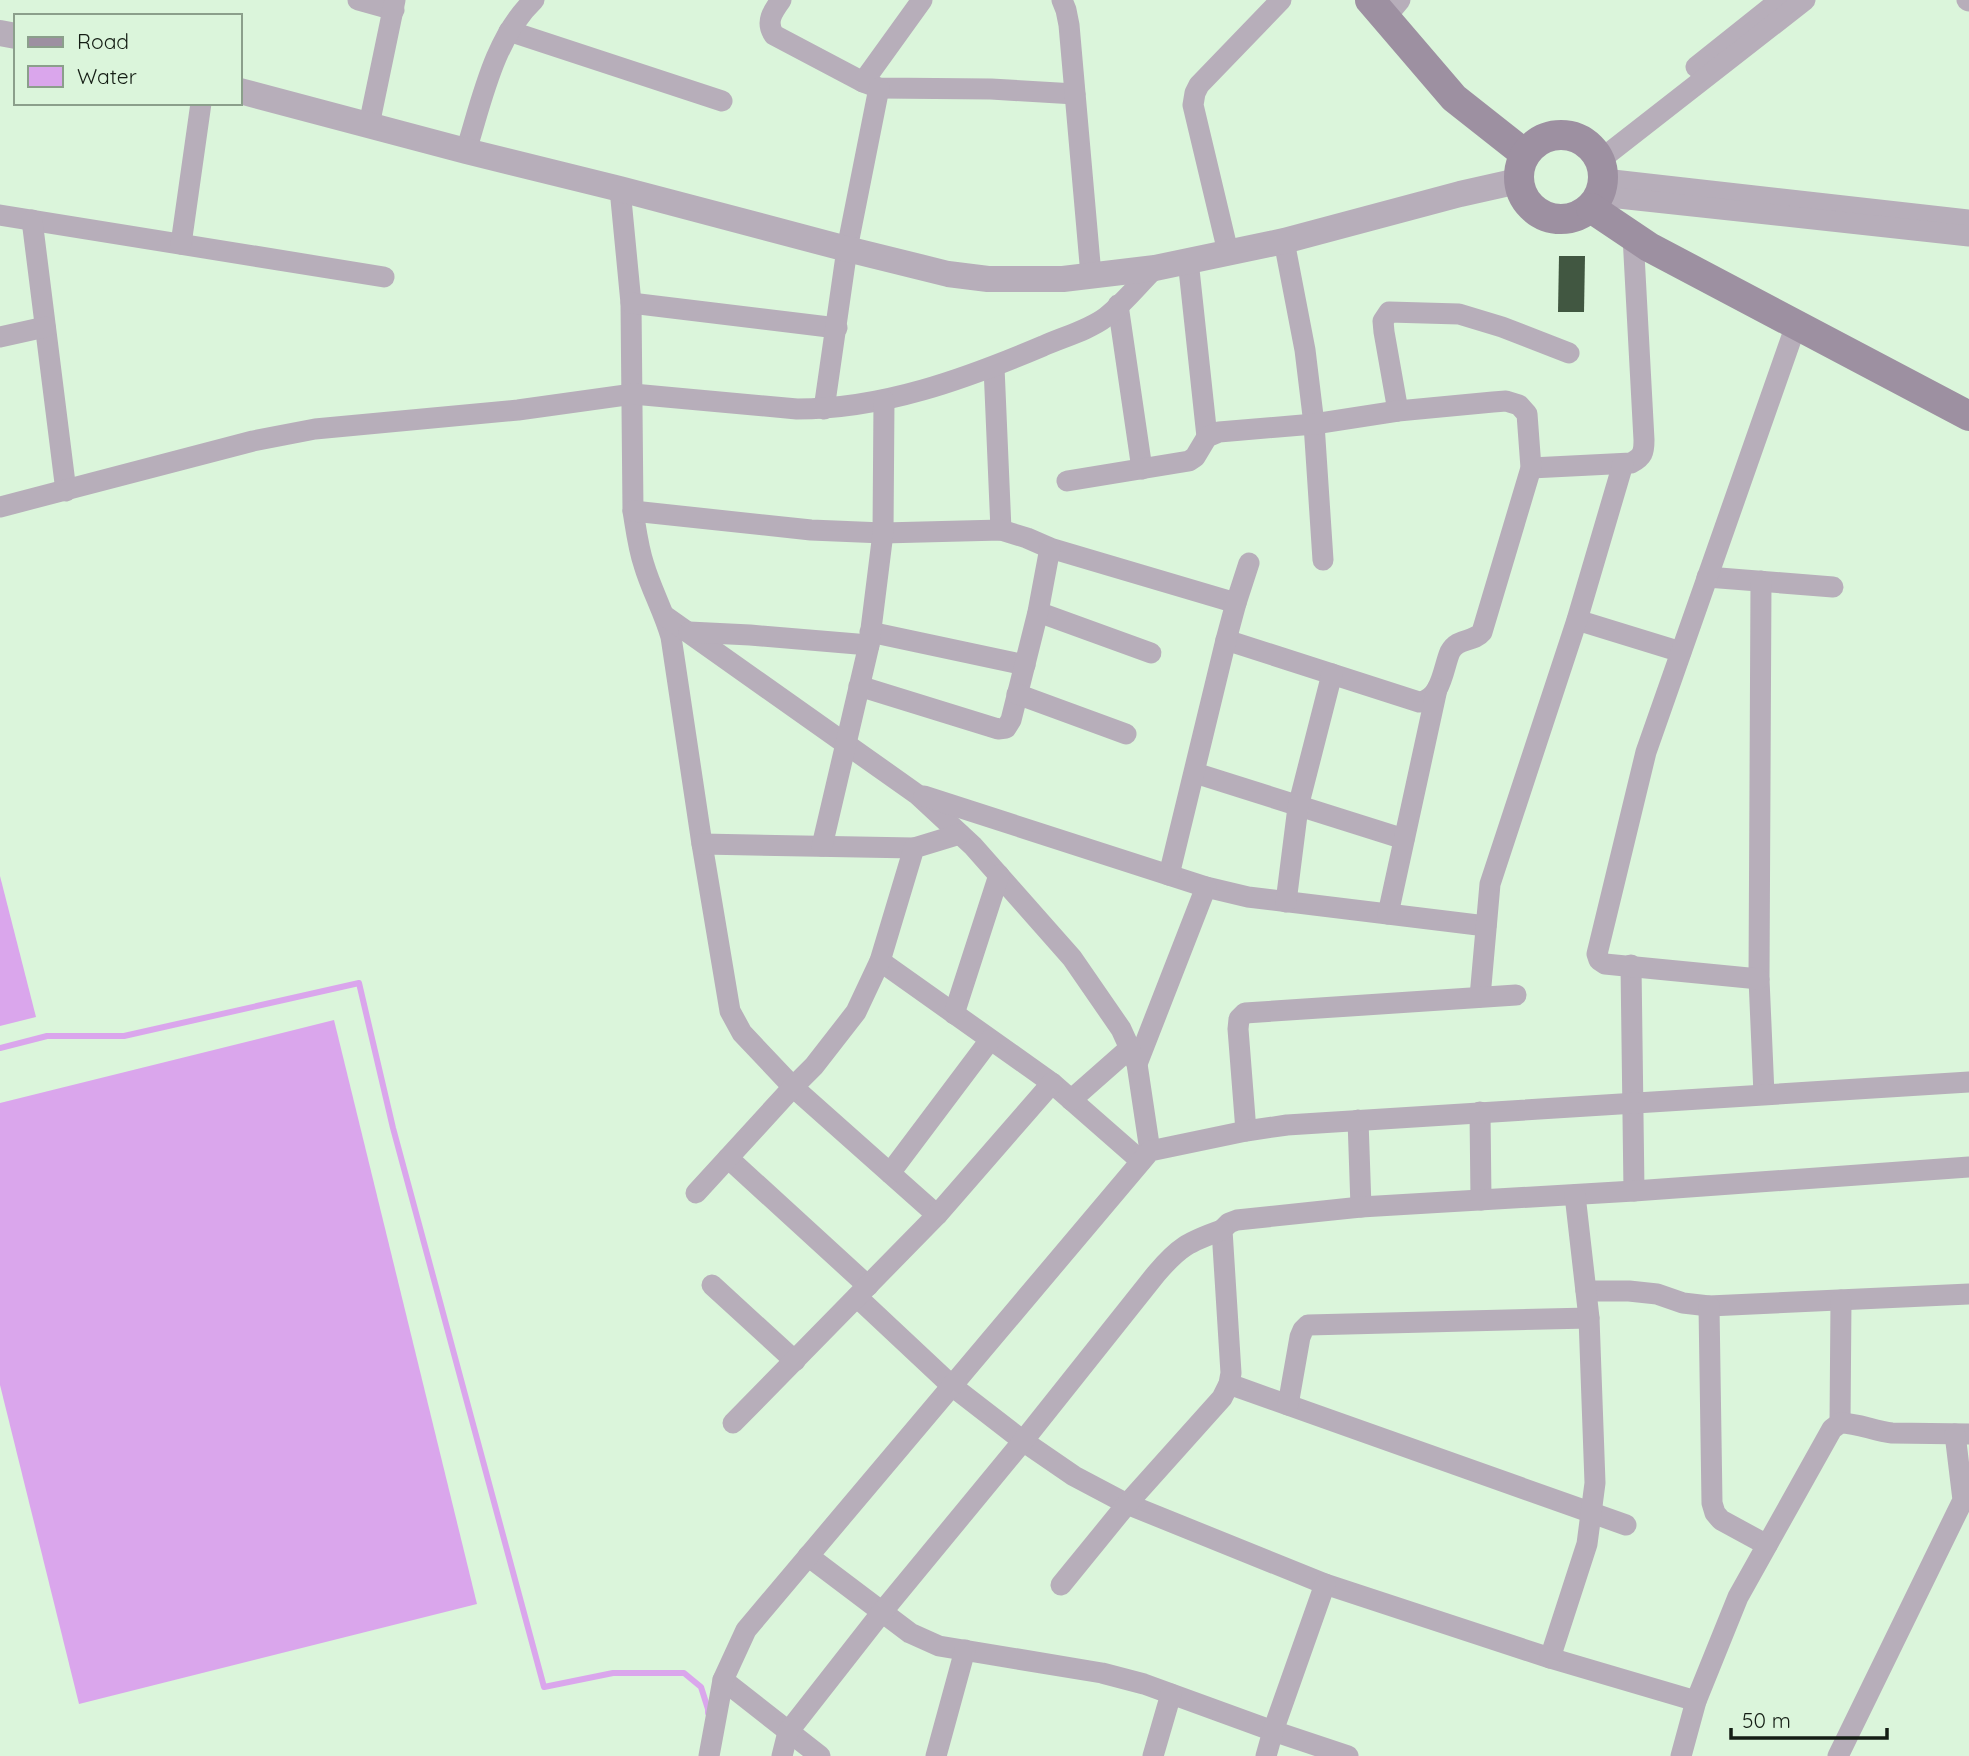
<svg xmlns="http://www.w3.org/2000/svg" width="1969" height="1756" viewBox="0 0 1969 1756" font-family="Quicksand,sans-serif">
	<rect width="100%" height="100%" fill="#dbf5db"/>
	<!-- water -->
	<g fill="#daa6ec">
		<path d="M0,876L36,1017L0,1026Z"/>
		<path d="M334,1020L477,1604L79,1704L0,1385V1103Z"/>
	</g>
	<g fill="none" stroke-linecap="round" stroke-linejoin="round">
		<!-- stream -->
		<path stroke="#daa6ec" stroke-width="6" d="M0,1048L47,1036H124L359,983L393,1128L544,1687L613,1673H684L701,1687L708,1709V1713"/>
	</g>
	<!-- building -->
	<path fill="#415741" d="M1559,256H1585L1584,312H1558Z"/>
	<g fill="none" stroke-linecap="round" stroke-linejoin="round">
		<!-- minor -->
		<g stroke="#b7aeba" stroke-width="21">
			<path d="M358,0L394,10"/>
			<path d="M781,0C773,11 765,22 774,35L863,82L879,88L991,89L1075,94"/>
			<path d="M1062,0L1066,10L1069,25L1091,275"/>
			<path d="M1967,0L1969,1"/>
			<path d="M1385,18L1400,0"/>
			<path d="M509,31L722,101"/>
			<path d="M1696,67L1780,0"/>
			<path d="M863,82L922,0"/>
			<path d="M369,125L395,0"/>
			<path d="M466,151C482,100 494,38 534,0"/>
			<path d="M1600,160L1805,0"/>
			<path d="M1604,179L1969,220"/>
			<path d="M620,189L631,303L633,511C636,529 638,547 644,565C651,589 664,612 671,637L702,844L730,1011L742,1033L793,1087L937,1215"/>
			<path d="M1600,196L1969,236"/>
			<path d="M0,215L384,277"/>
			<path d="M32,220L66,491"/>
			<path d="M1284,241L1305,350L1314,424L1323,560"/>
			<path d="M181,244L201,103"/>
			<path d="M1228,252L1193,105L1195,93L1199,85L1281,0"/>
			<path d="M1188,260L1207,437"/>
			<path d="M631,303L837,328"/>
			<path d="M1118,305L1142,469"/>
			<path d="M0,337L45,327"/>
			<path d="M994,367L1001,530"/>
			<path d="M824,409L847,249L879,88"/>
			<path d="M1398,411L1384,332L1383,321L1389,312L1459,314L1502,327L1569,353"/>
			<path d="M1531,468L1631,463C1643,457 1644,452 1644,440L1633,236"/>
			<path d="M1067,481L1189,461L1195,457L1207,437L1219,432L1314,424L1398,411L1493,402L1506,401L1519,405L1527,414L1531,468L1482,632C1473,643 1458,637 1450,652C1443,668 1442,699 1419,702L1226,640"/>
			<path d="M0,507L253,441L315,429L518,410L633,394L797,409C883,409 965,379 1043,346C1063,337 1089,330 1106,317C1124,303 1139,284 1155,268"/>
			<path d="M633,511L811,530L883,533L1001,530L1027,538L1050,548L1236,603"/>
			<path d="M1707,577L1833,587"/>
			<path d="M1761,581L1759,979L1764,1094"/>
			<path d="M1038,612L1151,653"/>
			<path d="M665,616L918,795L973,846L1072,958L1121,1029L1137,1064L1150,1151"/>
			<path d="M1577,620L1681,652"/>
			<path d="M689,632L750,635L869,645"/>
			<path d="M870,632L1025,665"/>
			<path d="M859,686L998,729L1006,728L1011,720L1038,612L1050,548"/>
			<path d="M1017,694L1126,734"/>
			<path d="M1195,773L1404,839"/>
			<path d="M924,796L1206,887L1248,897L1486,926"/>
			<path d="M702,844L914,848"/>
			<path d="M822,846L869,645L883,533L884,400"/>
			<path d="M1169,875L1226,640L1236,603L1249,563"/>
			<path d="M1286,902L1298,807L1332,674"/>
			<path d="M1388,914L1437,689"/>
			<path d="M880,961L1052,1083L1141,1161"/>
			<path d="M1631,965L1634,1191"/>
			<path d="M1759,979L1605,964L1599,960L1597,954L1646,752L1796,325"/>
			<path d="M1480,997L1490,884L1577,620L1623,464"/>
			<path d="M954,1014L999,875"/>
			<path d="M1137,1064L1206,887"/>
			<path d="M1071,1100L1130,1048"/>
			<path d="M1480,1112L1481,1200"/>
			<path d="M1358,1120L1361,1207"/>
			<path d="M1246,1131L1238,1029L1239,1019L1245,1013L1516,995"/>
			<path d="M728,1158L868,1286"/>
			<path d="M890,1173L990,1040"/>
			<path d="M696,1193L793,1087L814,1066L856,1012L880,961L914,848L960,834"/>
			<path d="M712,1285L795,1361"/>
			<path d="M1586,1291H1629L1657,1294L1683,1303L1709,1306L1969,1294"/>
			<path d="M857,1297L952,1386L1023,1441L1074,1476L1127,1504L1325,1584L1550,1658L1696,1701"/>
			<path d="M1709,1306L1712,1503L1715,1513L1721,1520L1767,1545"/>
			<path d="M1229,1384L1626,1525"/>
			<path d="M1288,1405L1300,1337L1303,1330L1308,1325L1589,1318"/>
			<path d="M733,1423L937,1215L1052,1083"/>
			<path d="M1840,1423L1841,1300"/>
			<path d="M808,1556L910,1633L939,1646L1102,1673L1144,1684L1273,1731L1348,1756"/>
			<path d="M1061,1585L1127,1504L1222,1398L1229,1384L1231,1373L1222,1230L1229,1223L1237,1220L1361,1207L1634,1191L1969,1167"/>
			<path d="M1550,1658L1587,1544L1595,1483L1589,1318L1575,1195"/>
			<path d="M723,1680L820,1756"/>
			<path d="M709,1756L723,1680L746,1630L1150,1151L1246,1131L1287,1125L1969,1082"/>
			<path d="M782,1756L788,1732L882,1612L1023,1441L1156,1274C1179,1247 1188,1242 1222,1230"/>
			<path d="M936,1756L965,1650"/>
			<path d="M1153,1756L1171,1694"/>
			<path d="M1266,1756L1273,1731L1325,1584"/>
			<path d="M1681,1756L1696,1701L1738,1597L1832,1429L1840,1423C1858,1423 1874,1431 1892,1433L1969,1434"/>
			<path d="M1838,1756L1963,1500L1955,1434"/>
		</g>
		<!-- tertiary -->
		<g stroke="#b7aeba" stroke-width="26">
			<path d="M0,33L16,36"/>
			<path d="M240,91L466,151L620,189L847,249L948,274L988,279H1063L1155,268L1284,241L1460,194L1518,181"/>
		</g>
		<!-- secondary -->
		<g stroke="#9d90a1" stroke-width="30">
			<path d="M1370,0L1454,98L1525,154"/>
			<circle cx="1561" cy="177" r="42"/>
			<path d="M1591,208L1649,247L1969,416"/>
		</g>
	</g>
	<!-- legend -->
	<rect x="14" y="14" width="228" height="91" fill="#dbf5db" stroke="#8b9f8b" stroke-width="2"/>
	<rect x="28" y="37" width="35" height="10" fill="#9d90a1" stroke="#8b9f8b" stroke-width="2"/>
	<text x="77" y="49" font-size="21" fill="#141d14">Road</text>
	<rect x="28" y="66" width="35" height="21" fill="#daa6ec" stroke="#8b9f8b" stroke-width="2"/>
	<text x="77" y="84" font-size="21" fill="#141d14">Water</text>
	<!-- scale -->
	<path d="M1731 1728v10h156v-10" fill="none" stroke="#141d14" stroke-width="3.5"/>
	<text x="1742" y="1728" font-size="21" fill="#141d14" stroke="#dbf5db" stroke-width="5" paint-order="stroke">50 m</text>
</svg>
